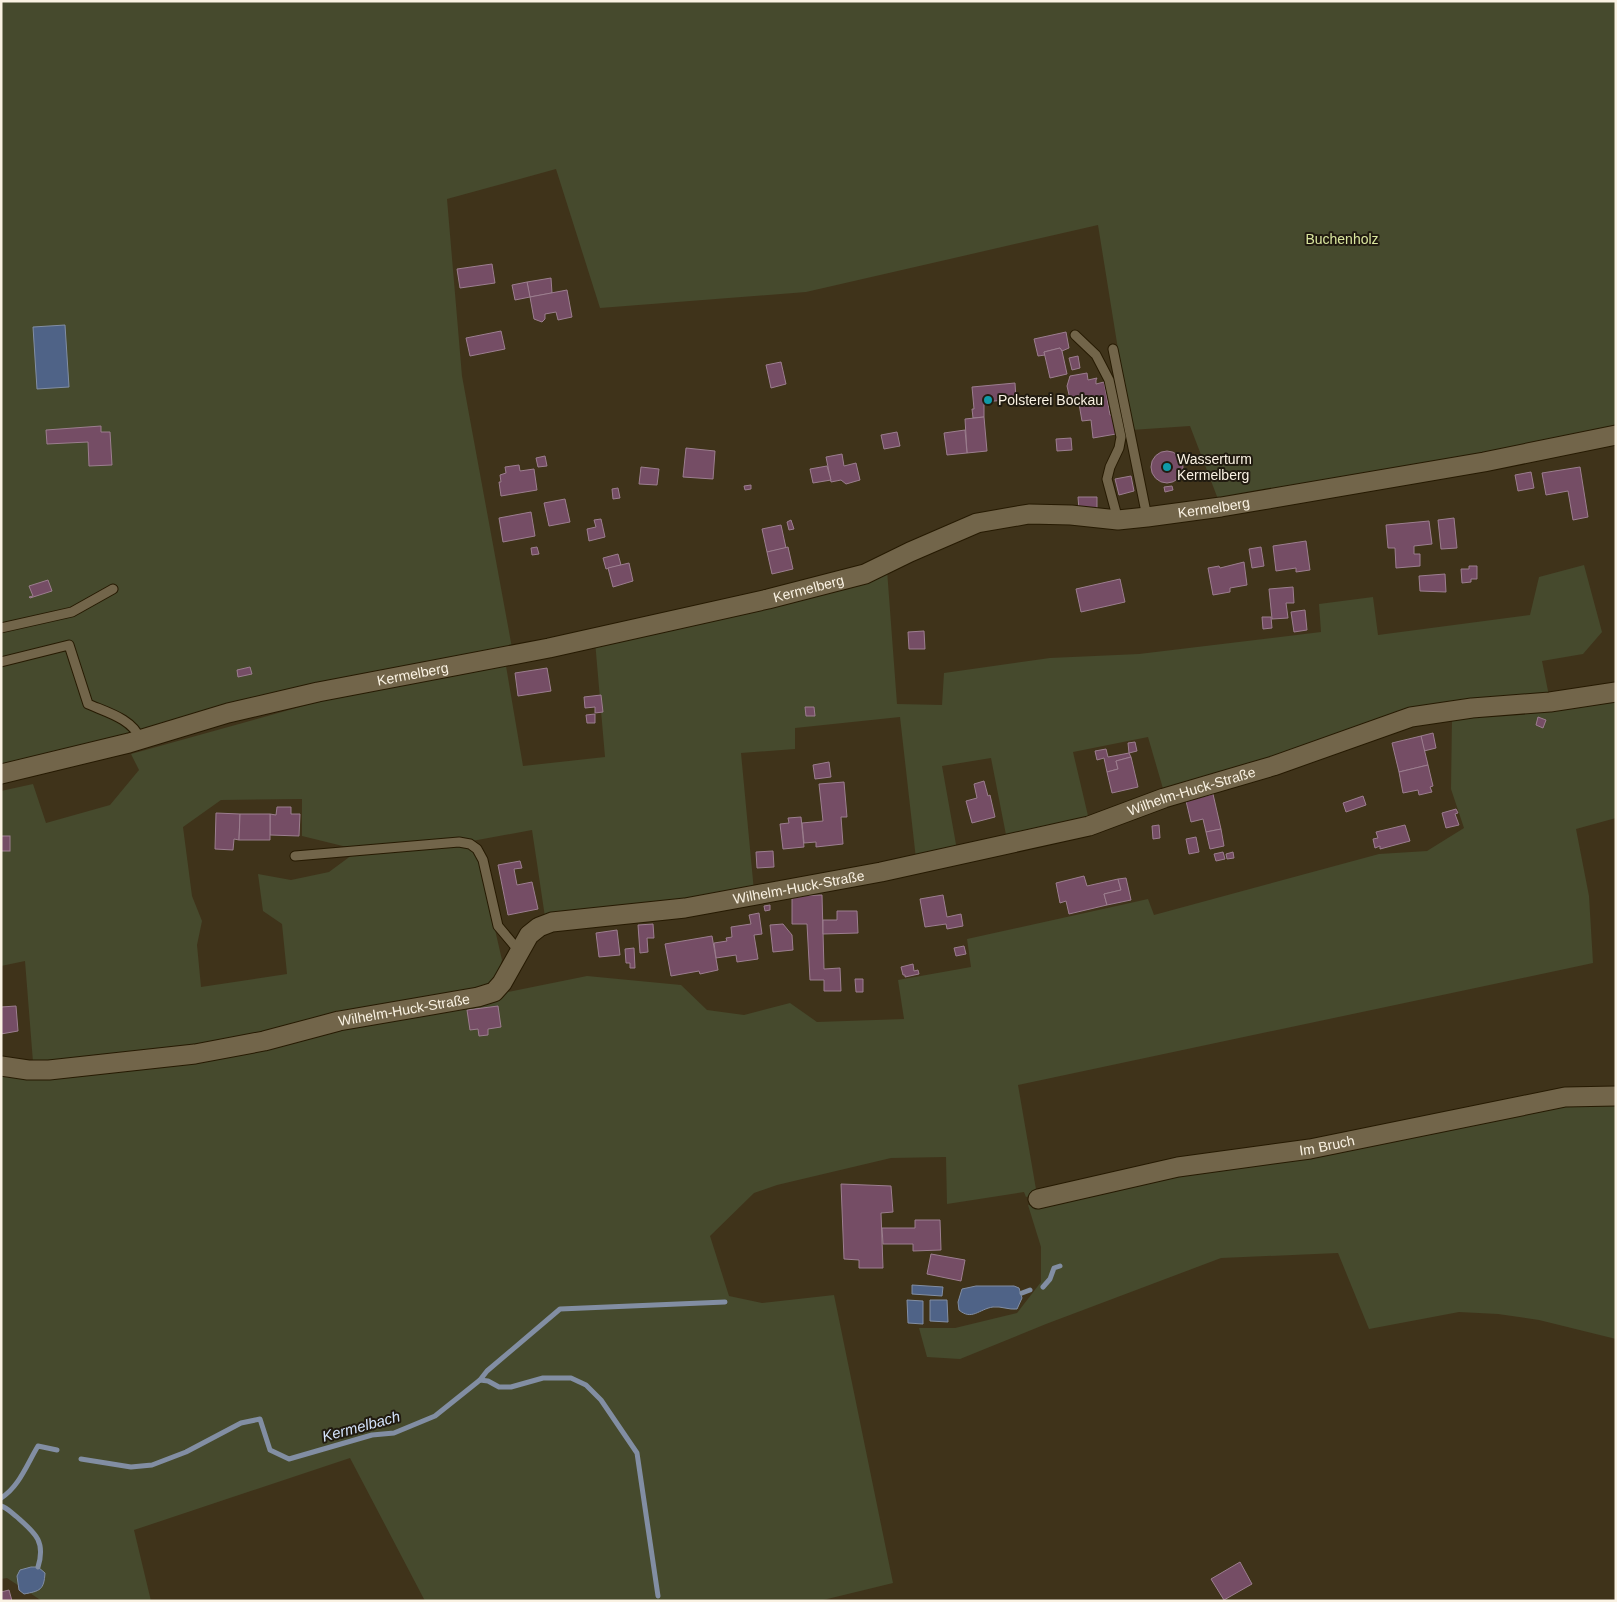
<svg xmlns="http://www.w3.org/2000/svg" width="1617" height="1602" viewBox="0 0 1617 1602" font-family="Helvetica,sans-serif">
	<rect width="100%" height="100%" fill="#3f331a"/>
	<!-- green -->
	<g fill="#464a2d">
		<path d="M1,1H1616V429L1221,507L1190,426L1131,430L1098,225L806,292L600,308L556,169L447,199L462,376L512,648L1,767Z"/>
		<path d="M1584,565L1602,632L1583,654L1542,661L1549,696L1470,702L1164,792L1148,737L1073,752L1089,820L1007,840L991,758L942,766L957,850L916,859L900,717L795,728V749L741,753L754,891L545,917L532,830L472,841L351,848L302,836V799L221,800L183,827L192,896L202,921L197,945L201,987L287,974L282,924L263,911L258,874L291,880L329,872L352,855L459,846C470,848 474,850 479,860L502,960L496,979L489,986L194,1051L33,1062L25,961L1,966V791L33,784L46,823L110,805L139,770L131,754L375,686L505,660L523,766L605,757L595,641L887,570L897,704L942,705L944,673L1050,658L1139,654L1321,632L1319,604L1373,597L1378,635L1530,615L1539,577Z"/>
		<path d="M1616,698V818L1576,829L1589,896L1593,963L1018,1085L1037,1195L1026,1197L1024,1192L947,1204L946,1157L891,1158L777,1185L754,1193L710,1236L729,1296L762,1303L834,1295L893,1583L819,1601H425L350,1458L134,1530L151,1601H42L7,1578L1,1579V1071L27,1074L498,994L587,976L681,985L707,1010L744,1015L790,1003L817,1022L904,1019L898,980L971,967L967,939L1148,899L1154,915L1379,854L1427,851L1464,828L1451,789L1452,717Z"/>
		<path d="M1616,1099V1339L1539,1320L1498,1314L1459,1312L1369,1329L1338,1253L1221,1258L1046,1324L960,1359L927,1357L919,1328H955L1017,1313L1041,1282V1247L1028,1205L1037,1202L1564,1101Z"/>
	</g>
	<!-- water -->
	<g fill="#4f6387" stroke="#828ea3">
		<path d="M65,325L69,387L37,389L33,327Z"/>
		<path d="M912,1285L943,1287L942,1296L912,1294Z"/>
		<path d="M976,1286H1014L1019,1288L1022,1298L1017,1309C1009,1310 1001,1306 993,1307C979,1309 972,1321 959,1310L958,1302L962,1289Z"/>
		<path d="M907,1300L923,1301V1324L908,1323Z"/>
		<path d="M930,1300H947L948,1322L930,1321Z"/>
		<path d="M31,1567H38L45,1573C44,1590 40,1591 24,1594L19,1590L17,1576L20,1570Z"/>
	</g>
	<g fill="none" stroke-linecap="round" stroke-linejoin="round">
		<!-- stream -->
		<g stroke="#828ea3" stroke-width="5">
			<path d="M1043,1287L1050,1279L1054,1268L1060,1266"/>
			<path d="M1022,1293L1030,1290"/>
			<path d="M480,1380L487,1371L560,1309L725,1302"/>
			<path d="M81,1459L131,1467L152,1465L186,1452L241,1423L260,1419L270,1450L289,1459L372,1435L394,1433L435,1416L480,1380L488,1381L499,1387H511L543,1378H571L586,1385L601,1400L637,1453L658,1596"/>
			<path d="M1,1498C19,1487 27,1464 38,1446L57,1450"/>
			<path d="M1,1506C8,1508 11,1513 17,1517C35,1533 46,1541 38,1567"/>
		</g>
	</g>
	<!-- building -->
	<g fill="#754d65" stroke="#9c7e8f">
		<path d="M492,264L495,283L460,288L457,269Z"/>
		<path d="M551,278L552,293L530,297L527,282Z"/>
		<path d="M527,282L530,297L515,300L512,285Z"/>
		<path d="M567,290L572,317L558,320L556,312L545,314V319L542,322L534,319L530,297Z"/>
		<path d="M501,331L505,349L470,356L466,338Z"/>
		<path d="M1066,332L1069,348L1062,351L1060,348L1044,352L1045,355L1038,356L1034,339Z"/>
		<path d="M1060,348L1062,351L1067,374L1050,378L1044,352Z"/>
		<path d="M1078,356L1080,368L1072,370L1069,358Z"/>
		<path d="M781,362L786,384L771,388L766,365Z"/>
		<path d="M1087,373L1088,380L1097,378L1096,380V384L1104,382L1110,415H1112L1116,434L1093,438L1091,420L1082,421L1078,398L1070,399L1067,386L1070,376Z"/>
		<path d="M1015,383L1016,399L984,402V417L973,418L972,409H974L972,387Z"/>
		<path d="M984,417L987,451L967,453L965,419Z"/>
		<path d="M101,426V432H110L112,465L89,466L88,442L47,444L46,430Z"/>
		<path d="M965,430L967,453L947,455L944,433Z"/>
		<path d="M897,432L900,446L884,449L881,435Z"/>
		<path d="M1071,438L1072,450L1057,451L1056,439Z"/>
		<path d="M686,448L715,451L713,479L683,477Z"/>
		<circle cx="1167" cy="467" r="16"/>
		<path d="M842,454L844,466L856,463L860,480L846,484L841,480L831,482L826,457Z"/>
		<path d="M545,456L547,466L538,467L536,458Z"/>
		<path d="M519,465L520,471L534,469L537,490L501,496L499,482H501L500,475L506,473L505,467Z"/>
		<path d="M827,466L831,480L813,483L810,469Z"/>
		<path d="M641,467L659,469L657,485L639,484Z"/>
		<path d="M1580,467L1588,517L1573,520L1568,491L1546,495L1542,473Z"/>
		<path d="M1531,472L1534,488L1518,491L1515,475Z"/>
		<path d="M1131,476L1134,491L1119,495L1115,479Z"/>
		<path d="M751,485V489L745,490L744,486Z"/>
		<path d="M1172,486L1173,490L1165,492L1164,487Z"/>
		<path d="M618,488L620,498L613,499L612,489Z"/>
		<path d="M1078,497H1097V508L1079,510Z"/>
		<path d="M565,499L570,522L549,526L544,503Z"/>
		<path d="M531,512L535,536L503,542L499,518Z"/>
		<path d="M1454,518L1457,548L1441,549L1438,520Z"/>
		<path d="M601,519L605,537L589,541L587,529L596,527L594,520Z"/>
		<path d="M791,520L794,529L789,530L787,522Z"/>
		<path d="M1429,521L1432,544L1414,546V554H1420V566L1396,568L1395,548H1388L1386,525Z"/>
		<path d="M781,525L786,548L767,552L762,529Z"/>
		<path d="M1306,541L1310,570L1296,572V568L1276,571L1273,546Z"/>
		<path d="M537,547L539,554L532,555L531,548Z"/>
		<path d="M788,547L793,569L772,574L767,552Z"/>
		<path d="M1261,547L1264,566L1252,568L1249,549Z"/>
		<path d="M618,554L621,565L606,569L603,558Z"/>
		<path d="M1244,562L1247,585L1230,588V592L1213,595L1208,568L1219,566L1220,568Z"/>
		<path d="M629,563L633,581L613,587L608,568Z"/>
		<path d="M1469,566H1477V579H1471V582L1462,583L1461,569H1469Z"/>
		<path d="M1445,574L1446,592L1420,591L1419,576Z"/>
		<path d="M1120,579L1125,602L1081,612L1076,589Z"/>
		<path d="M48,580L52,591L30,598L29,597L33,596L29,586Z"/>
		<path d="M1293,587L1294,603H1286L1288,618L1272,619L1269,589Z"/>
		<path d="M1305,610L1307,630L1294,632L1291,612Z"/>
		<path d="M1262,617H1271L1272,628L1263,629Z"/>
		<path d="M924,631L925,649H909L908,632Z"/>
		<path d="M250,667L252,674L238,677L237,670Z"/>
		<path d="M547,668L551,691L518,696L515,673Z"/>
		<path d="M601,695L603,712L595,713V707L585,708L584,697Z"/>
		<path d="M805,707H814L815,716H806Z"/>
		<path d="M595,714V723H587L586,715Z"/>
		<path d="M1538,717L1546,720L1543,728L1536,725Z"/>
		<path d="M1433,733L1436,748L1424,751L1421,736Z"/>
		<path d="M1421,736L1428,765L1399,772L1392,743Z"/>
		<path d="M1135,742L1137,751L1129,753L1128,743Z"/>
		<path d="M1106,749L1108,757L1129,753L1131,757L1116,761L1118,769L1107,772L1104,758L1097,760L1095,751Z"/>
		<path d="M1131,757L1138,787L1112,793L1107,772L1118,769L1116,761Z"/>
		<path d="M829,762L831,777L815,779L813,765Z"/>
		<path d="M1428,765L1433,786L1430,787L1432,792L1419,795L1418,790L1403,793L1399,772Z"/>
		<path d="M984,781L988,796L990,795L995,817L972,823L966,801L977,798L974,784Z"/>
		<path d="M844,782L847,817H841L843,844L816,847V842L804,843L802,823L823,821L819,784Z"/>
		<path d="M1213,794L1221,829L1206,832L1203,819L1191,822L1186,801Z"/>
		<path d="M1363,796L1366,805L1346,812L1343,803Z"/>
		<path d="M277,807H291V814H300L299,836L270,835V814L276,815Z"/>
		<path d="M1456,809L1458,813L1455,814L1459,825L1446,828L1442,813Z"/>
		<path d="M216,813L240,814L239,840L234,839L233,850L215,849Z"/>
		<path d="M240,814H270V840H239Z"/>
		<path d="M801,817L804,847L783,849L780,824L789,823L788,818Z"/>
		<path d="M1159,825L1160,838L1153,839L1152,826Z"/>
		<path d="M1405,825L1410,841L1380,849V846L1375,848L1373,839L1378,838L1376,832Z"/>
		<path d="M1221,829L1224,846L1210,849L1206,832Z"/>
		<rect x="1" y="836" width="9" height="15"/>
		<path d="M1196,837L1199,852L1189,854L1186,839Z"/>
		<path d="M773,851L774,867L757,868L756,852Z"/>
		<path d="M1223,852L1225,859L1216,861L1214,854Z"/>
		<path d="M1233,852L1234,858L1227,859L1226,854Z"/>
		<path d="M520,861L522,868L514,869L517,885L532,882L538,909L508,915L498,865Z"/>
		<path d="M1084,876L1087,886L1118,879L1121,890L1104,894L1107,905L1069,914L1066,901L1060,903L1056,883Z"/>
		<path d="M1126,878L1131,900L1107,905L1104,894L1121,890L1118,879Z"/>
		<path d="M822,895L824,969L840,968L841,991H824V980H810L807,924H792V896Z"/>
		<path d="M943,895L947,917L961,914L963,926L947,929L946,924L925,927L920,899Z"/>
		<path d="M770,905V910L765,911L764,906Z"/>
		<path d="M837,911H857L858,933L823,934V920H837Z"/>
		<path d="M759,913L762,934L754,935L758,959L737,962L736,955L716,958L714,943L727,941L726,938L732,937L731,927L751,924L749,915Z"/>
		<path d="M653,924L654,938H647L648,952L640,953L638,925Z"/>
		<path d="M783,924L792,935L793,950L773,952L770,925Z"/>
		<path d="M617,930L620,955L599,957L596,933Z"/>
		<path d="M712,936L718,970L700,974L699,971L671,976L665,944Z"/>
		<path d="M964,946L966,954L956,956L954,948Z"/>
		<path d="M634,948L635,968H630V963H626L625,949Z"/>
		<path d="M913,964L914,971L918,970L919,974L905,977V975H903L901,967Z"/>
		<path d="M855,979H863V992H856Z"/>
		<path d="M16,1006L18,1031L1,1034V1007Z"/>
		<path d="M498,1006L501,1027L488,1029V1035L479,1036L478,1029L470,1030L467,1010Z"/>
		<path d="M841,1184L891,1186L893,1212L881,1213L883,1268H859V1260L844,1259Z"/>
		<path d="M915,1220H940L941,1250L913,1251V1244H883L882,1228H915Z"/>
		<path d="M931,1254L965,1260L961,1281L927,1274Z"/>
		<path d="M1240,1562L1252,1584L1224,1600L1211,1579Z"/>
		<path d="M9,1590L12,1601H1V1592Z"/>
	</g>
	<g fill="none" stroke-linecap="round" stroke-linejoin="round">
		<defs>
			<g id="lane">
				<path d="M1075,335L1096,355L1109,380L1121,437L1119,448L1110,467L1107,479L1118,520"/>
				<path d="M1113,349L1147,517"/>
				<path d="M1,628L72,612L113,589"/>
				<path d="M1,662L69,645L88,704C106,712 133,719 140,739"/>
				<path d="M295,856L459,842L470,844L477,849L483,860L498,926L519,951"/>
			</g>
			<g id="street">
				<path id="s1" d="M1,774L129,743L228,713L318,692L549,648L768,599L865,574L910,552L977,523L1029,514L1071,515L1118,520L1147,517L1221,507L1484,462L1616,435"/>
				<path id="s2" d="M1,1066L28,1070H49L195,1054L264,1041L339,1021L478,997L494,992L502,983L529,935L539,927L552,922L685,908L881,872L1089,826L1164,798L1273,766L1411,717L1472,708L1550,702L1616,692"/>
				<path id="s3" d="M1038,1199L1178,1167L1310,1149L1565,1097L1616,1096"/>
			</g>
		</defs>
		<!-- lane casing -->
		<use href="#lane" stroke="#261a02" stroke-width="11"/>
		<!-- street casing -->
		<use href="#street" stroke="#261a02" stroke-width="21"/>
		<!-- lane -->
		<use href="#lane" stroke="#72654a" stroke-width="9"/>
		<!-- street -->
		<use href="#street" stroke="#72654a" stroke-width="19"/>
	</g>
	<!-- markers -->
	<g fill="#0f9aa8" stroke="#211b10" stroke-width="2">
		<circle cx="988" cy="400" r="5"/>
		<circle cx="1167" cy="467" r="5"/>
	</g>
	<g text-anchor="middle" dominant-baseline="central" stroke-width="4" stroke-linejoin="round" paint-order="stroke">
		<!-- park labels -->
		<g font-size="14" fill="#d9e59e" stroke="#211b10">
			<text x="1342" y="239">Buchenholz</text>
		</g>
		<!-- poi labels -->
		<g font-size="14" fill="#faf2e3" stroke="#211b10" text-anchor="start">
			<text x="998" y="400">Polsterei Bockau</text>
			<text x="1177" y="459">Wasserturm<tspan x="1177" dy="16">Kermelberg</tspan></text>
		</g>
		<!-- street labels -->
		<g font-size="14" fill="#faf2e3" stroke="#211b10">
			<text stroke="none"><textPath href="#s1" startOffset="1249">Kermelberg</textPath></text>
			<text stroke="none"><textPath href="#s1" startOffset="829">Kermelberg</textPath></text>
			<text stroke="none"><textPath href="#s1" startOffset="424">Kermelberg</textPath></text>
			<text stroke="none"><textPath href="#s2" startOffset="1249">Wilhelm-Huck-Straße</textPath></text>
			<text stroke="none"><textPath href="#s2" startOffset="844">Wilhelm-Huck-Straße</textPath></text>
			<text stroke="none"><textPath href="#s2" startOffset="409">Wilhelm-Huck-Straße</textPath></text>
			<text stroke="none"><textPath href="#s3" startOffset="294">Im Bruch</textPath></text>
		</g>
		<!-- water labels -->
		<g font-size="15" font-style="italic" fill="#d3e2fa" stroke="#211b10">
			<text transform="translate(361 1426) rotate(-15)">Kermelbach</text>
		</g>
	</g>
	<!-- border -->
	<rect width="1617" height="1602" fill="none" stroke="#faf2e3" stroke-width="5"/>
</svg>
